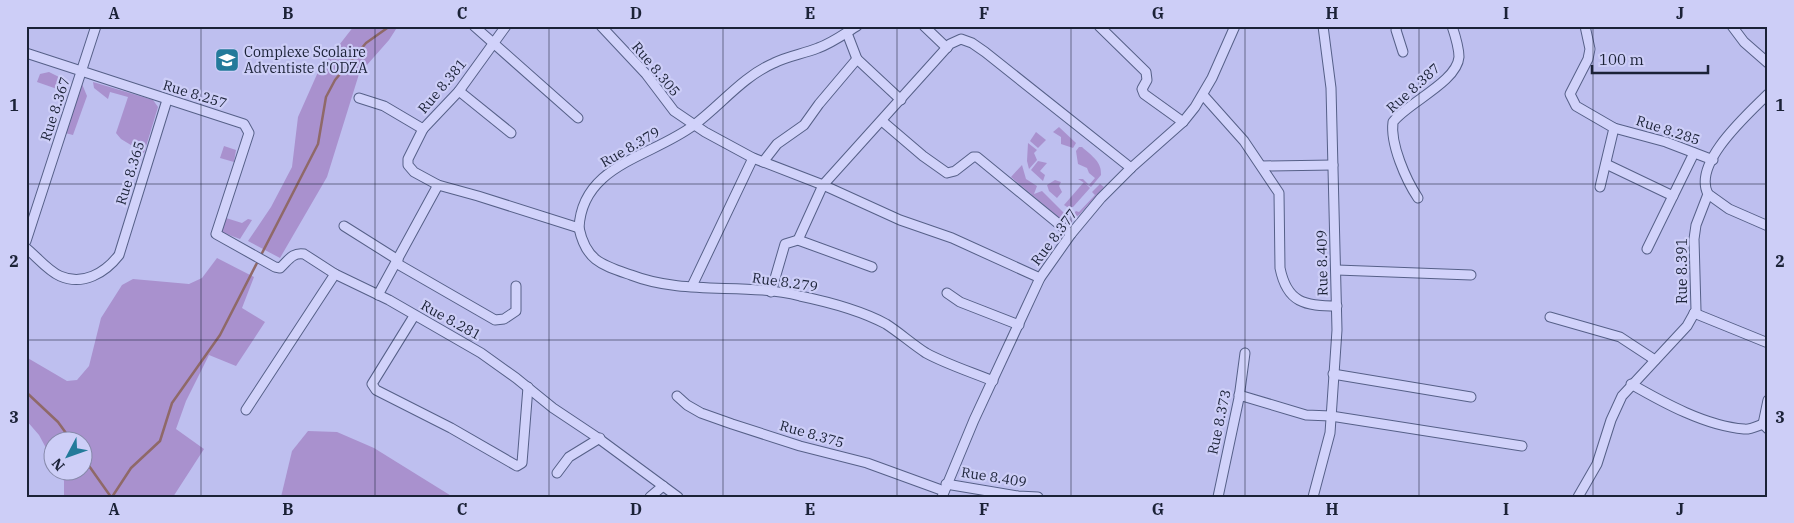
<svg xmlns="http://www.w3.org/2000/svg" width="1794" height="523" viewBox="0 0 1794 523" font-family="'IBM Plex Serif',serif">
	<rect width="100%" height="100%" fill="#bebfef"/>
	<!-- green -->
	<g fill="#a991ce">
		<path d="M354,26H398L389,40L359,74L327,177L280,258L248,241L271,207L292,167L298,117L318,72Z"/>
		<path d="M49,72L59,77L62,85L60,90L37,82L40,74Z"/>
		<path d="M93,82L153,100L158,107L144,153L121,139L116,133L128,97L110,92L108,99L94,88Z"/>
		<path d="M82,84L87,96L73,135L65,133Z"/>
		<path d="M1059,127L1076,143L1073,148L1061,144V137L1053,132Z"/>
		<path d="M1036,132L1046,140L1038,148L1030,141Z"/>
		<path d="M1028,143L1037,150L1034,153L1037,160L1029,169L1027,161Z"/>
		<path d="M224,146L236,150L234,162L220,158Z"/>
		<path d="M1079,147H1082C1092,156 1102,162 1101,175L1091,187L1078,179H1083L1089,185L1095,178L1089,173L1087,168L1078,164L1076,151Z"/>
		<path d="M1038,161L1047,163L1040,171L1045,175L1043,181L1031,170Z"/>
		<path d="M1022,165L1026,179L1037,186L1034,194L1042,191L1072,221L1069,226L1011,177Z"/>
		<path d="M1055,180L1061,182L1059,186L1062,192L1057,198L1049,191L1047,185Z"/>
		<path d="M1084,182L1090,188L1073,207H1067L1064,205Z"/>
		<path d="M1100,184L1104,187L1079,215L1074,218L1073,214L1076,211L1079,212L1095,195L1092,192Z"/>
		<path d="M226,218L242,223L248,219L252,220L240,239L221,232Z"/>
		<path d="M217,258L254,277L242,308L265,322L236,366L209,355L186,401L176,429L204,449L173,497H64V481L59,471L82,470V440H52V459L39,435L26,420V357L67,381L77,380L89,366L101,318L122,285L133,279L189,284L202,278Z"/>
		<path d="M308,431L337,432L374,448L453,497H281L292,451Z"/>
	</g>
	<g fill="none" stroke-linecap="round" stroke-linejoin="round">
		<!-- stream -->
		<g stroke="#8f6968" stroke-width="2.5">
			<path d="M26,392L58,422L71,440"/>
			<path d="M82,456L111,497"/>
			<path d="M112,497L131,468L160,441L172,403L220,335L318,144L326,97L335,80L366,43L390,26"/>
		</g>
		<defs>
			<g id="minor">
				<path d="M474,26L578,118"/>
				<path d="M601,26L646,74L674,111L705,132L753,158L823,185L900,220L952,238L1040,278"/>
				<path d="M924,26L947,48"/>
				<path d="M1099,26L1146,72L1147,80L1142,89L1144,94L1183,122"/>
				<path d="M1397,26L1396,30L1403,52"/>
				<path d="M1585,26L1590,49L1588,59L1570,94L1576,106L1614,128L1600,187"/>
				<path d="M1732,26L1744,42L1768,63"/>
				<path d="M847,33L857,59L901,100"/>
				<path d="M26,53L244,124L249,133L216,234L275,267L280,268C288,261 292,252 304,254L335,274"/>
				<path d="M459,91L511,133"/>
				<path d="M1203,95L1244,141L1279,193L1280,268C1287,303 1305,306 1337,306"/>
				<path d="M359,98L384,106L423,129L459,91L506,26"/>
				<path d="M882,121L923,156L947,173L955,171L973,157H977L1071,234"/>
				<path d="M1614,128L1666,142L1713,160"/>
				<path d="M423,129L408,159V165L414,172L438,185L478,196L579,228C582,164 652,157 694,125C721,105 742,77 774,63C788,56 803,54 818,48C832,43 844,34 857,26"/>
				<path d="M763,162L777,144L804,125L819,104L857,59"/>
				<path d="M1606,164L1673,196"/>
				<path d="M1262,166L1333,165"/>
				<path d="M1708,194L1729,209L1768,226"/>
				<path d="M1418,198C1406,180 1390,144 1393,122C1407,103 1457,82 1459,57C1459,47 1455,35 1452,26"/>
				<path d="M344,226L398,260"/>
				<path d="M579,228C586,261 602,265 631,275C685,296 745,282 800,296C829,302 860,310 886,324C900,333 912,344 926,353C946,364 971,372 993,381"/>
				<path d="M798,240L823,185L950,44L961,39L972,43L985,52L1131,168"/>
				<path d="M26,241L96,26"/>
				<path d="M26,248C36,256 48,271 60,276C83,286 105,273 119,255L167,100"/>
				<path d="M1647,249L1694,153"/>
				<path d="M396,263L495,320L504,319L516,311V286"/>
				<path d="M1337,270L1471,275"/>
				<path d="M692,286L753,158"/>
				<path d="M771,292L785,244L798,240L872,267"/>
				<path d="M947,293L960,302L1019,325"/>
				<path d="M378,295L438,185"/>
				<path d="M1694,313L1768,343"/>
				<path d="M414,316L372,384L376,390L451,428L517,466L522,463L528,387"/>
				<path d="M1550,317L1620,337L1655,360"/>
				<path d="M1333,374L1471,397"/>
				<path d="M1631,384C1664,403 1706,426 1744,429C1750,430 1757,426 1763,424"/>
				<path d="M1239,395L1306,415L1331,416L1522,446"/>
				<path d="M677,396L687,405L701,413L732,424L800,446L867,463L944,491"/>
				<path d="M1768,400L1763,424L1768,429"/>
				<path d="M246,410L335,274L389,300L481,353L516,378L553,408L598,438L678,497"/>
				<path d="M557,473L569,457L600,438"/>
				<path d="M946,484L1018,496L1038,497"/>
				<path d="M650,497L663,486"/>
				<path d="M942,497L974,420L1040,278L1071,234L1101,198L1131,168L1183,122L1195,107L1212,78L1235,26"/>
				<path d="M1218,497L1239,398L1245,353"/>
				<path d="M1313,497L1330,433L1337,330L1331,88L1323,26"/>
				<path d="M1578,497L1597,464L1611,420L1622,396L1687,326L1696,310L1694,239L1696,225L1708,194C1692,163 1748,114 1768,94"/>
			</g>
		</defs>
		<!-- minor casing -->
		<use href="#minor" stroke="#566088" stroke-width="11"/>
		<!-- minor -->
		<use href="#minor" stroke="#d1d2fa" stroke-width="9"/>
	</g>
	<!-- grid -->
	<path fill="none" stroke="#1b2237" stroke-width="1" stroke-opacity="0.55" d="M201,26V497M375,26V497M549,26V497M723,26V497M897,26V497M1071,26V497M1245,26V497M1419,26V497M1593,26V497M26,184H1768M26,340H1768"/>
	<!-- icons -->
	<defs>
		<symbol id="school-square" viewBox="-11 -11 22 22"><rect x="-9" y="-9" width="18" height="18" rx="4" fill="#237a9a" stroke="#cdcef7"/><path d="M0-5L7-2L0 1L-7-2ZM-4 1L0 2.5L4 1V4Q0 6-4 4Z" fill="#fff"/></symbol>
	</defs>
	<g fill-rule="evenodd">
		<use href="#school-square" x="213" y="46" width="28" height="28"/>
	</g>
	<g text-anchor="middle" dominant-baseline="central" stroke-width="4.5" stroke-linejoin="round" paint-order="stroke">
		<!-- poi labels -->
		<g font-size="14" fill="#1b2237" stroke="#cdcef7" text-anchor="start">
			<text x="244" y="52">Complexe Scolaire<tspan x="244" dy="16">Adventiste d'ODZA</tspan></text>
		</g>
		<!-- street labels -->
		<g font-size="14" fill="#1b2237" stroke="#cdcef7">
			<text transform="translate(656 69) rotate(50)">Rue 8.305</text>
			<text transform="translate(442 86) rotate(-50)">Rue 8.381</text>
			<text transform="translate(1413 88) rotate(-42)">Rue 8.387</text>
			<text transform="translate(195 94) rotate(17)">Rue 8.257</text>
			<text transform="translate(55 109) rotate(-72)">Rue 8.367</text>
			<text transform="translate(1668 130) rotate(18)">Rue 8.285</text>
			<text transform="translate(630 147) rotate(-30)">Rue 8.379</text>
			<text transform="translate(130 173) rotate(-73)">Rue 8.365</text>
			<text transform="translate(1054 237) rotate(-53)">Rue 8.377</text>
			<text transform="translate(1322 263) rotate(-91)">Rue 8.409</text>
			<text transform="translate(1682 271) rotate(-90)">Rue 8.391</text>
			<text transform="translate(785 282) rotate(8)">Rue 8.279</text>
			<text transform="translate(451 320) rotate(29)">Rue 8.281</text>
			<text transform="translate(1219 422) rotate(-78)">Rue 8.373</text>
			<text transform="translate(812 434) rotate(16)">Rue 8.375</text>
			<text transform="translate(994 477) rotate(9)">Rue 8.409</text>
		</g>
	</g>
	<!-- border -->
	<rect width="1794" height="523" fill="none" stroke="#cdcef7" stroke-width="55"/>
	<!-- north arrow -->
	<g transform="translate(68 456) rotate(229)"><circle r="24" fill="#cdcef7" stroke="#8689aa"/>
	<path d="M0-4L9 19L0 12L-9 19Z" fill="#237a9a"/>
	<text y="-8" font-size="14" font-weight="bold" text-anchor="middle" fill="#1b2237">N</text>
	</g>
	<!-- scale -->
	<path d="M1592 65v8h116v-8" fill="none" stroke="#1b2237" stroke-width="2.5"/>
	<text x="1599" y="65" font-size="15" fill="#1b2237" stroke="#cdcef7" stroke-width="4" paint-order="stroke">100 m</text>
	<rect x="28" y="28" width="1738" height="468" fill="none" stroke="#1b2237" stroke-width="2"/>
	<g font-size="16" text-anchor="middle" font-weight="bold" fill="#1b2237">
		<text x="114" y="19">A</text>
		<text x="288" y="19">B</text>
		<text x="462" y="19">C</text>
		<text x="636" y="19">D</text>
		<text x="810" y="19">E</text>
		<text x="984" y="19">F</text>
		<text x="1158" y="19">G</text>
		<text x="1332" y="19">H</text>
		<text x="1506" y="19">I</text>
		<text x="1680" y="19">J</text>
		<text x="14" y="111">1</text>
		<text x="1780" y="111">1</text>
		<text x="14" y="267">2</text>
		<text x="1780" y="267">2</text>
		<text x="14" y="423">3</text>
		<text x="1780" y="423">3</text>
		<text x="114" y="515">A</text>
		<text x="288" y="515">B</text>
		<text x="462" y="515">C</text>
		<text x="636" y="515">D</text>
		<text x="810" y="515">E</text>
		<text x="984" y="515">F</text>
		<text x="1158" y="515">G</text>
		<text x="1332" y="515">H</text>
		<text x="1506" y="515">I</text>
		<text x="1680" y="515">J</text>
	</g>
</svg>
